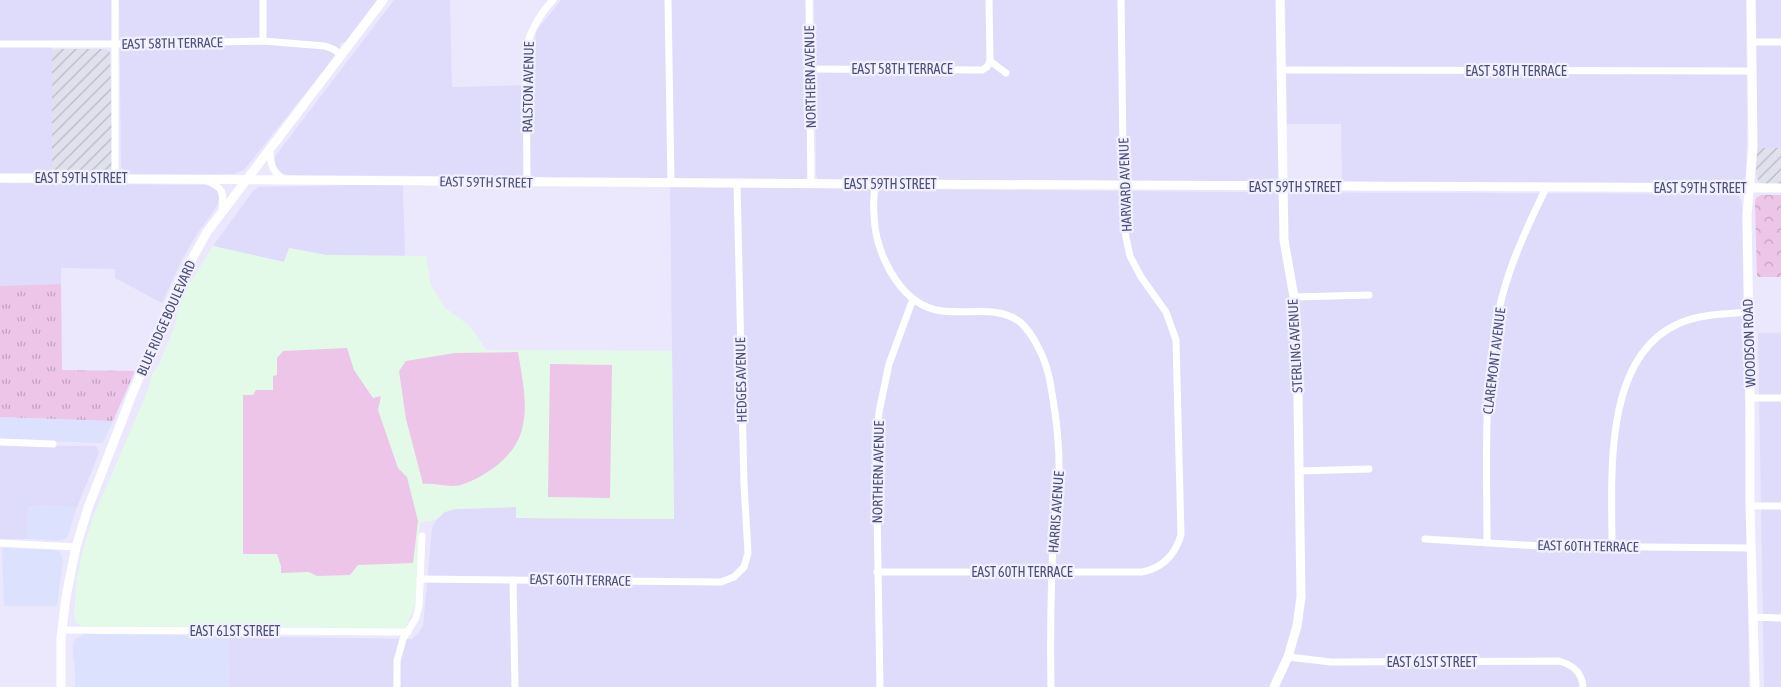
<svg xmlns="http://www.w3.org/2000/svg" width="1781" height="687" viewBox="0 0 1781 687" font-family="'Asap Condensed',sans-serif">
	<defs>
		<pattern id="industrial-furrows" width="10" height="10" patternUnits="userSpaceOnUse" patternTransform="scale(1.25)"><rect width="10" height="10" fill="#e1e1ee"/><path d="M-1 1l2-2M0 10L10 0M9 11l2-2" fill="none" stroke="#b8b9c6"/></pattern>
		<pattern id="grass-tufts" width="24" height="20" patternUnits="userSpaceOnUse" patternTransform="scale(1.25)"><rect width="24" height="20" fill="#ecc5e8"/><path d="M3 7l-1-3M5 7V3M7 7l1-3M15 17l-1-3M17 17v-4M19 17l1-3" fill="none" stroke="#c1a2c1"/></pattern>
		<pattern id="park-crowns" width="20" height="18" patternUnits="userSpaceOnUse" patternTransform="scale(1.25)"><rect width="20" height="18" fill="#ecc5e8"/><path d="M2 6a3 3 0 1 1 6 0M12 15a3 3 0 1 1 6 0" fill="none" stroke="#c1a2c1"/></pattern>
	</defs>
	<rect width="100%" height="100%" fill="#ebe8fd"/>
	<!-- residential -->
	<g fill="#dfdcfb">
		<path d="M0,0H112L113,36L111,40L109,42L52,41V173L0,174Z"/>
		<path d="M119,0H377L346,41L340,44V48L329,64L244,170L234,174L135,175L126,174L121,167Z"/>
		<path d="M394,0H450L452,87L532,85V55L537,30L561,0H806L807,178L804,180L662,178L551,179L452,178L436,176L288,175L282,173L276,168L274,160L276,155Z"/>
		<path d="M814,0H1277L1279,176L1277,182L821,181L817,178L816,173Z"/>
		<path d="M1285,0H1746L1747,116L1746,177L1743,182L1738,185L1342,184L1341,124H1287Z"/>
		<path d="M1756,0H1781V148H1757Z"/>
		<path d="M0,183L206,185L211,186L217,190L219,199L217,206L197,234L182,260L162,303L115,278V269L61,268V284L0,286Z"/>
		<path d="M353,185H403L405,256L326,255L290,248L284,262L213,246L253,191L258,187Z"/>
		<path d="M670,187L1238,192L1730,194L1737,195L1740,198L1742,204L1749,687H229L228,636L412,639L419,632L423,626L432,528L436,520L445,512L455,509L516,507V518L674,519Z"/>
		<path d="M1758,333H1781V687H1764Z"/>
		<path d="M0,445L94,446L97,447L99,453L77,507L28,506L27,539H0Z"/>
	</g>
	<!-- commercial -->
	<g fill="#dce2fe">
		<path d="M0,417L113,421L103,443L0,440Z"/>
		<path d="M28,506L77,507L67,538L58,541L27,539Z"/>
		<path d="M2,548L54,550L60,552L63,560L57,606H4Z"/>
		<path d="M84,634L228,636L229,687H75V668L73,655V645L75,639Z"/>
	</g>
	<!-- industrial -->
	<g fill="url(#industrial-furrows)">
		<path d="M52,49H104L110,51L113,162L111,169L106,174L52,173Z"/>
		<path d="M1757,148H1781V185L1760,184L1758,181L1756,174Z"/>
	</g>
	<!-- education -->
	<path fill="#e4fae8" d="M213,246L284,262L289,248L326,255L426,256L431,285L445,308L470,326L486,350L672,351L674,519L516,518V507L455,509L445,512L436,520L420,522L415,605L405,628L81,626L76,622L74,616L77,579L83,550L93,517L144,400L151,381V376L159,364L175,326L177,311L190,283Z"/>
	<!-- grass -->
	<path fill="url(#grass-tufts)" d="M61,284L62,370L135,371L113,421L0,417V286Z"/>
	<!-- park -->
	<path fill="url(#park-crowns)" d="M1761,195H1781V277H1757L1755,203L1756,198Z"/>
	<!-- garden -->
	<g fill="#ecc5e8">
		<path d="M347,348L354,370L373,398L381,396L378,410L398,468L407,477L418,521L413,563L358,565L350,575L317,576L309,572L281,573V566L277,554H243V395H253L256,390H273V376L277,375V358L283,351Z"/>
		<path d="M518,352C525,396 536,436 495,467C485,474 473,481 461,485C449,488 436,483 423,484L406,419L399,371L406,361L455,353Z"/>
		<path d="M550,364L612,365L610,498L548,497Z"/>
	</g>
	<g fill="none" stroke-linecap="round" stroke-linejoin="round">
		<!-- minor -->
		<g stroke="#fff" stroke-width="7">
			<path d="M115,0V179"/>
			<path d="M263,0V41"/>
			<path d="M668,0L671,183"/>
			<path d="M809,0L811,184"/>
			<path d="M989,0L990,61L1006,73"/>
			<path d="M1751,42H1781"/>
			<path d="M0,44H115L263,41L325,46L333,49L342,55"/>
			<path d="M810,69L982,70L987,67L990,61"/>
			<path d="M1281,70L1752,71"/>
			<path d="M270,148C270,163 272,173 285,180"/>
			<path d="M205,180C224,188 224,192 222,211"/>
			<path d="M527,182L526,50C530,30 539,15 553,0"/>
			<path d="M875,184C874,194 873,205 874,215C875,251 898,301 936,310C963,316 997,304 1020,322C1027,328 1034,339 1038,347C1046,361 1050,378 1052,393C1057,422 1060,451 1059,480C1058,500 1054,520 1053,540C1051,589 1050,638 1051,687"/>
			<path d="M1294,297L1369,295"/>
			<path d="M1750,398H1781"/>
			<path d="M0,442L53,444"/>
			<path d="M1299,471L1369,469"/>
			<path d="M1750,506H1781"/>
			<path d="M1425,539L1540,546L1751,548"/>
			<path d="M0,543L76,547"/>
			<path d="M1487,543C1487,461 1482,377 1502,297C1512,259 1529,223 1546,188"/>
			<path d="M1612,547C1612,477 1602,356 1680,323C1701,314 1725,314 1748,312"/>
			<path d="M877,572H1142C1163,568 1175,555 1181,535L1176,340L1166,312L1141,277L1130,256L1124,228L1121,0"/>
			<path d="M420,579L721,582L734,577L744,567L748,553L744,484L737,183"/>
			<path d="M513,580L515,687"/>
			<path d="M1753,617L1781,618"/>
			<path d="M63,630L408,632"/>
			<path d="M1288,657L1331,662L1559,661C1573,665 1582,672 1583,687"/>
			<path d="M397,687V661L403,639L416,618L419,606L422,536"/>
			<path d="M880,687L876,450L879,412L889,364L913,299"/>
		</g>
		<!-- tertiary -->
		<g stroke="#fff" stroke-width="9">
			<path d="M1751,0L1753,145L1747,215L1750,398V506L1755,687"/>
			<path d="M0,178L875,184L1781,188"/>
			<path d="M61,687V638L66,597L76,547L88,508L133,392L178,284L207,232L383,0"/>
			<path d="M1274,687L1288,657L1297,626L1301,597L1297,331L1294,297L1284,240L1280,0"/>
		</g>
	</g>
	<g text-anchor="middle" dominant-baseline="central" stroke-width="4.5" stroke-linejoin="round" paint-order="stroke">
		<!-- street labels -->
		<g font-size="14" fill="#4a507a" stroke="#f2f0ff">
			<text transform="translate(172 43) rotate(-1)">EAST 58TH TERRACE</text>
			<text x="902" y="69">EAST 58TH TERRACE</text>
			<text x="1516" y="71">EAST 58TH TERRACE</text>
			<text transform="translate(810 77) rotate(-91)">NORTHERN AVENUE</text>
			<text transform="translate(528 87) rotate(-89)">RALSTON AVENUE</text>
			<text x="81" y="178">EAST 59TH STREET</text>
			<text transform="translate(486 182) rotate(1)">EAST 59TH STREET</text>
			<text x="890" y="184">EAST 59TH STREET</text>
			<text transform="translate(1125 185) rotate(-92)">HARVARD AVENUE</text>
			<text x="1295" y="187">EAST 59TH STREET</text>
			<text x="1700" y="188">EAST 59TH STREET</text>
			<text transform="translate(166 318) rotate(-66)">BLUE RIDGE BOULEVARD</text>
			<text transform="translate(1749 343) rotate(-92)">WOODSON ROAD</text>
			<text transform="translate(1295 346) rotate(-93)">STERLING AVENUE</text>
			<text transform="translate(1494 361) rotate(-83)">CLAREMONT AVENUE</text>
			<text transform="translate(741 380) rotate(-91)">HEDGES AVENUE</text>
			<text transform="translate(878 472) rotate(-89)">NORTHERN AVENUE</text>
			<text transform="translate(1056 512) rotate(-86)">HARRIS AVENUE</text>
			<text transform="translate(1588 546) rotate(1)">EAST 60TH TERRACE</text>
			<text x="1022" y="572">EAST 60TH TERRACE</text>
			<text transform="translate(580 580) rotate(1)">EAST 60TH TERRACE</text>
			<text x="235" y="631">EAST 61ST STREET</text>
			<text x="1432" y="662">EAST 61ST STREET</text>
		</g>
	</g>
</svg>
